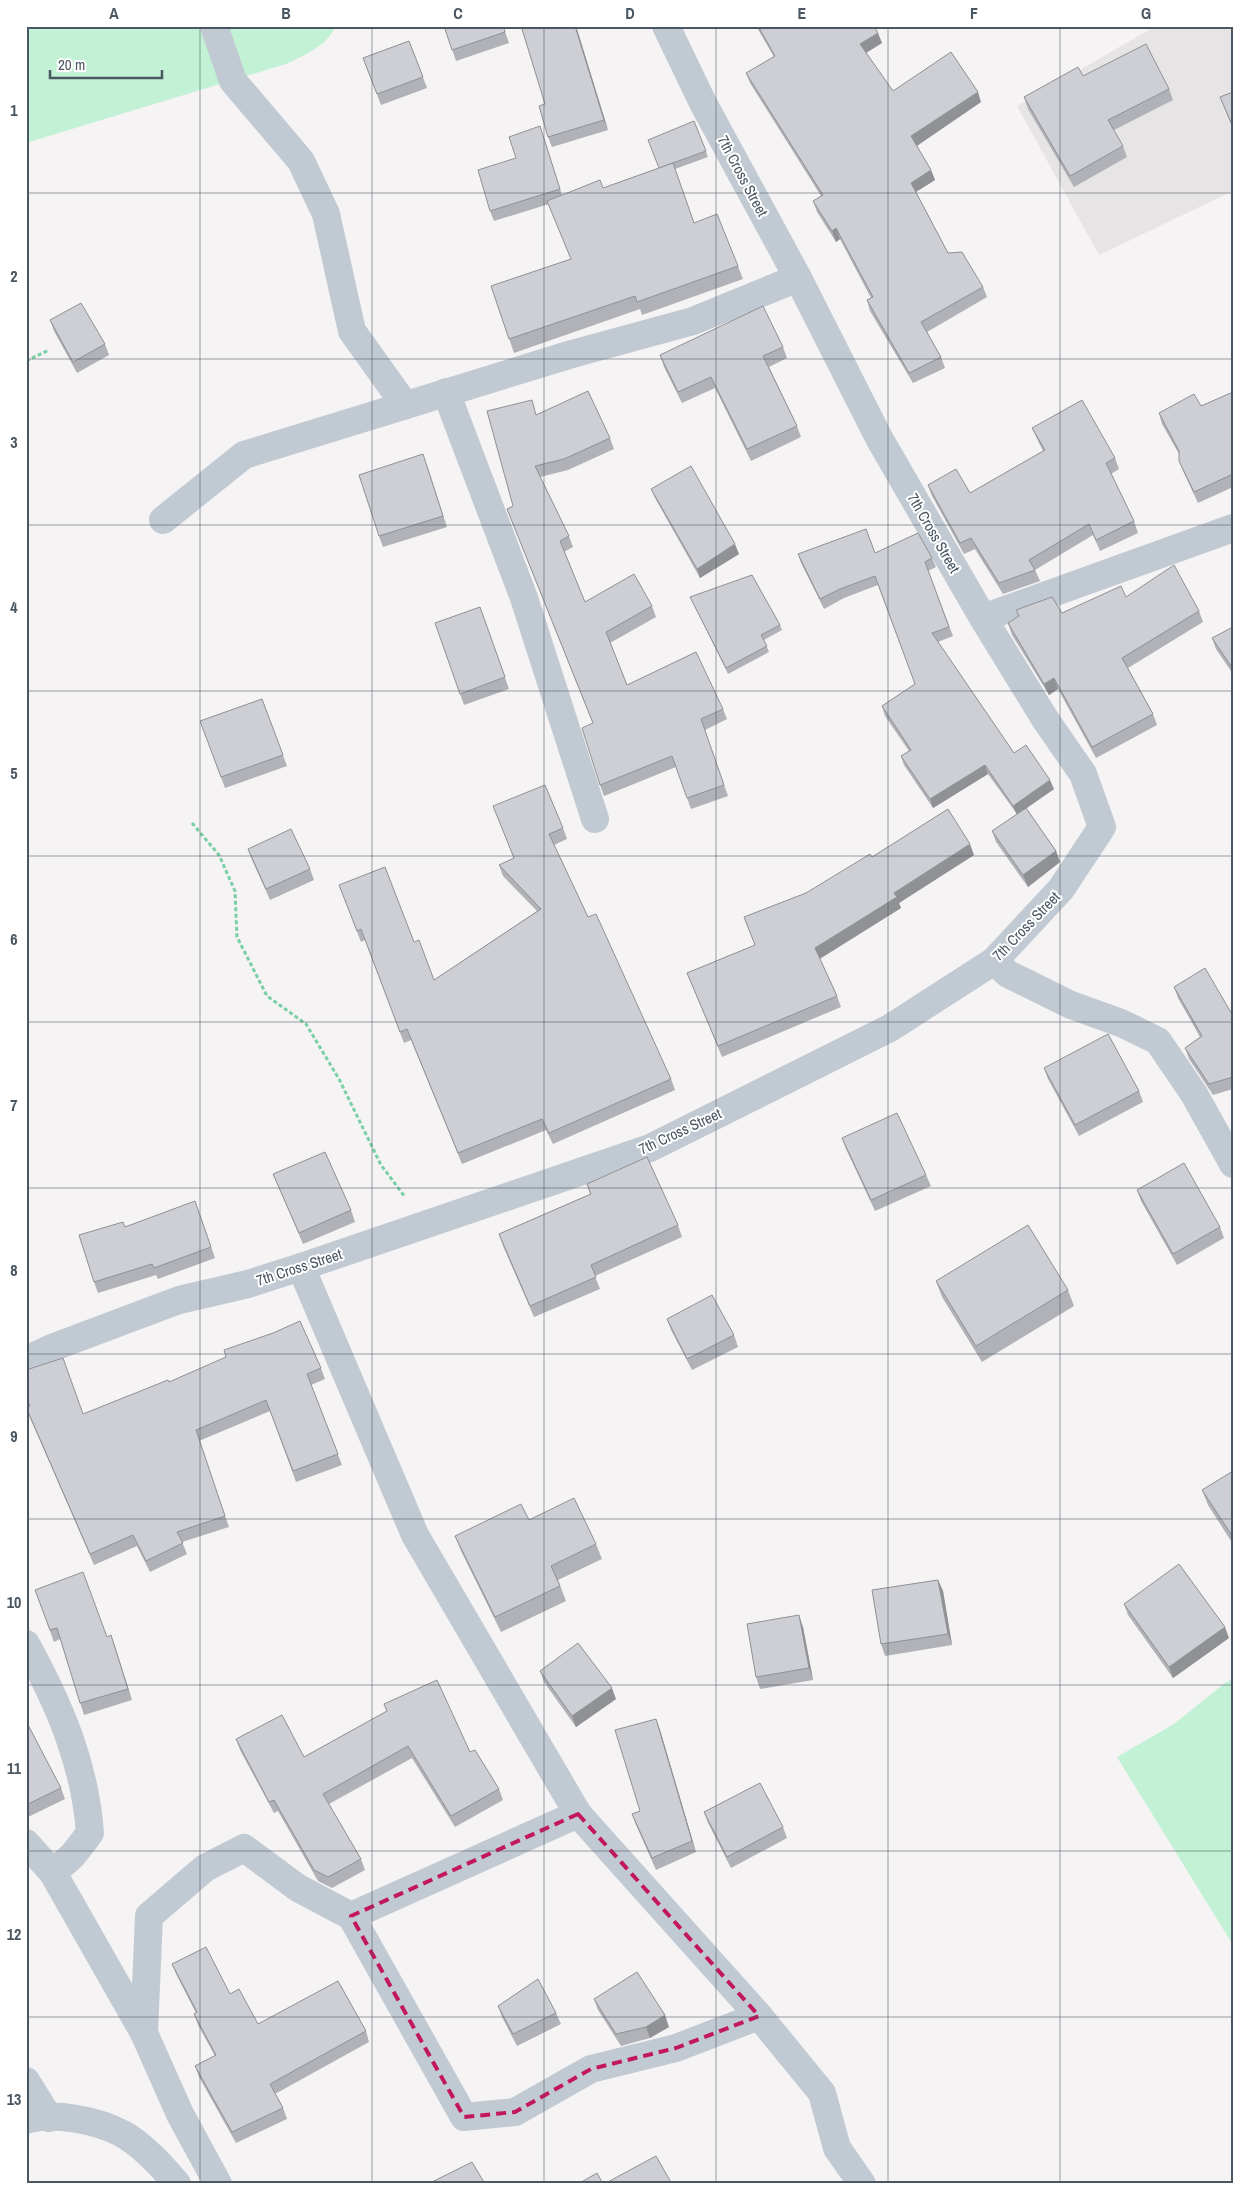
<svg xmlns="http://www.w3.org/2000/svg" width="1259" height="2210" viewBox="0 0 1259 2210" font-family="'Archivo Narrow',sans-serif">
	<rect width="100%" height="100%" fill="#f5f3f3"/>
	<!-- education -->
	<path fill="#e6e4e5" d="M1156,26H1233V191L1099,255L1017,106Z"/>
	<!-- park -->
	<g fill="#c3f1d5">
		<path d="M26,26H335V27C327,46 303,56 286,64L26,143Z"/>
		<path d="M1233,1679V1945L1117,1757L1174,1724L1225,1683Z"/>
	</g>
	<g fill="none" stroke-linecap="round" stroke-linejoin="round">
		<!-- path -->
		<g stroke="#7ad0a6" stroke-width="3" stroke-dasharray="4 2.5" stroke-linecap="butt">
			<path d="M26,361L49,350"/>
			<path d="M192,823L219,855L235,891L237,937L267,996L306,1024L339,1079L381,1165L405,1197"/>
		</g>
		<!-- street -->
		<g stroke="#c1cad2" stroke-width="28">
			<path d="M214,26L233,81L301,161L326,214L352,331L405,405"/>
			<path d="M446,392L524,598L595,819"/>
			<path d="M163,520L244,455L572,354L693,321L798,278"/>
			<path d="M983,618L1233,528"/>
			<path d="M994,961L1008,974L1071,1005L1121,1023L1158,1041L1194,1094L1233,1164"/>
			<path d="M301,1267L415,1535L578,1814L759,2016L822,2093L837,2148L862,2184"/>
			<path d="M26,1360L54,1347L179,1300L248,1284L301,1267L650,1148L890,1028L994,961L1061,889L1102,827L1083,774L1045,719L983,618L879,438L798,278L703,103L666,26"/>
			<path d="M26,1644C59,1704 85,1764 90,1833L73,1855L53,1873L144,2033L180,2114L218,2184"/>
			<path d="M26,1843L53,1873"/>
			<path d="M351,1916L578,1814"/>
			<path d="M144,2033L149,1916L205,1868L244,1848L298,1888L351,1916L464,2117L515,2112L591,2069L676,2048L759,2016"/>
			<path d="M26,2081L49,2118"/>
			<path d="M26,2120C53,2111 99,2121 123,2134C144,2146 162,2166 177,2184"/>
		</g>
	</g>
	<!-- wall -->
	<g fill="#b0b2b7">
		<path d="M444,26H503L509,43L456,61Z"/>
		<path d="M531,26H576L608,130L552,147L548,137L545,104Z"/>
		<path d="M756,26H874L882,43L866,53L893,91L981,102L917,146L931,170L935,180L916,192L948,253L983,287L987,297L927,332L941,357L945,368L913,383L870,311L867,300L871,298L840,239L836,242L817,212L813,201L821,196L750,83L746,73L774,57Z"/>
		<path d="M409,41L427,88L381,105L363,58Z"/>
		<path d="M1083,76L1169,89L1173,100L1114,130L1123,146L1127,157L1074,187L1028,109L1024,97Z"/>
		<path d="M1233,92V129L1220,97Z"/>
		<path d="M694,121L708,157L675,169L694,223L738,266L743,279L642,315L640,309L514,353L491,286L571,259L549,204L494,221L490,211L516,158L540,126L562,195L603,188L659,168Z"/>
		<path d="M50,320L105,344L109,355L77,373L54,331Z"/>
		<path d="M783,347L787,358L769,367L797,426L801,437L751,461L715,388L682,403L664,367L660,355Z"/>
		<path d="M1233,392V487L1198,503L1183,471L1179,461V454L1162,424L1159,413L1201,406Z"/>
		<path d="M537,415L610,438L614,449L568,470L540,477L569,536L573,547L564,552L585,602L652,606L656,617L610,643L627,685L723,709L727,719L705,730L728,796L691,809L676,767L604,796L600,785L593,724L507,509L513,506Z"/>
		<path d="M1032,428L1115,458L1119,469L1111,474L1134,521L1138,533L1100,551L1093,535L1035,570L1040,581L1003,594L975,549L964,554L932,496L928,485L970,493L1043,451L1037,439Z"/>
		<path d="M427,465L447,527L383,547L379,536Z"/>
		<path d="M651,489L739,554L700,578L655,498Z"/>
		<path d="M875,553L932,558L936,567L928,571L953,636L938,642L1014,753L1054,789L1026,808L1056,851L1060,862L1028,887L996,842L992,831L1017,814L988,774L933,808L904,765L901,756L909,751L885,716L882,706L915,684L878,585L844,598L824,609L801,563L798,554Z"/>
		<path d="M690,597L780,625L782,630L764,640L769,652L728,674L693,603Z"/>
		<path d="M1126,597L1199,611L1203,622L1128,668L1153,714L1157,725L1096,758L1058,689L1049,695L1012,635L1008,623L1018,617L1016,610L1062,613Z"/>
		<path d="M480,607L509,689L464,705L460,694Z"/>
		<path d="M1233,627V674L1216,649L1212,638Z"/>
		<path d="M262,699L287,766L225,788L200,721Z"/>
		<path d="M493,806L563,828L567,839L554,845L588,917L671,1079L675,1090L553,1144L546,1130L462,1164L411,1040L404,1043L365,940L361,942L339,885L414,942L434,980L537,911L503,876L499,865L514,858Z"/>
		<path d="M248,849L310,869L314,880L270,900L252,860Z"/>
		<path d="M974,855L899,903L901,908L820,959L837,996L841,1007L722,1057L687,973L755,945L744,917L806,893L872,857Z"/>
		<path d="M1174,987L1233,1016V1089L1213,1095L1189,1059L1185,1048L1200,1037L1178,998Z"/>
		<path d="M1044,1068L1139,1091L1143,1102L1079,1136L1048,1079Z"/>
		<path d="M842,1138L926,1175L931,1186L875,1211L846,1149Z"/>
		<path d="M273,1174L351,1210L355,1222L303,1244Z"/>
		<path d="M587,1184L678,1225L682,1237L595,1276L600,1289L534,1317L503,1246L499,1234L590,1194Z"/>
		<path d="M1137,1190L1220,1227L1224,1238L1177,1265L1141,1201Z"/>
		<path d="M195,1201L215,1258L158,1279L156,1275L98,1293L94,1282L125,1227Z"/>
		<path d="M936,1281L1068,1290L1074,1306L982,1362L942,1297Z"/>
		<path d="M667,1319L734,1335L738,1347L692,1370L671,1330Z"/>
		<path d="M321,1368L325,1379L311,1385L342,1465L296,1482L270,1411L199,1441L229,1527L182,1542L187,1554L150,1572L137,1546L94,1565L30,1418L26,1407L83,1414L169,1382Z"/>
		<path d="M1233,1471V1544L1208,1505L1202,1490Z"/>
		<path d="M529,1520L596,1544L602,1559L558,1580L566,1601L501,1632L461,1551L455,1536Z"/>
		<path d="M938,1580L943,1591L952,1645L885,1656L881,1644Z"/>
		<path d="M35,1590L107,1637L115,1647L132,1700L84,1715L60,1639L54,1642Z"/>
		<path d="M1124,1604L1229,1638L1173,1678L1128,1615Z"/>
		<path d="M803,1627L813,1680L760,1689L756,1677Z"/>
		<path d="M540,1671L616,1699L576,1727L544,1682Z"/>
		<path d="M384,1704L470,1752L499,1789L503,1800L455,1827L412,1758L329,1804L361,1859L365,1870L332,1888L318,1881L278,1811L274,1813L240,1750L236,1739L304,1757L387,1711Z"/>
		<path d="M656,1719L660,1730L696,1852L656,1870L636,1825L632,1814L640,1811Z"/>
		<path d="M26,1721L61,1788L65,1799L26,1818Z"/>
		<path d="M704,1812L783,1827L787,1838L731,1868L708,1823Z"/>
		<path d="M172,1964L230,1994L258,2024L366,2031L369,2042L275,2094L283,2108L287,2119L236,2143L199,2077L195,2066L215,2056L198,2025L194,2014L196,2013L176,1974Z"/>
		<path d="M594,1999L669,2027L650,2038L621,2046L598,2010Z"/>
		<path d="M498,2006L556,2013L561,2024L517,2046L502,2017Z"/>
	</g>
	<!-- shaded-wall -->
	<g fill="#909195">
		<path d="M575,26H576L608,130L604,120Z"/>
		<path d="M878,33L882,43L864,54L860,44Z"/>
		<path d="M978,92L981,102L915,147L911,136Z"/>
		<path d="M931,170L935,180L914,193L911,183Z"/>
		<path d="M836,228L840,239L836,242L832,231Z"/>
		<path d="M735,544L739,554L700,578L697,569Z"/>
		<path d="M1054,678L1058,689L1049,695L1044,684Z"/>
		<path d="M985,765L988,774L933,808L930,799Z"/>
		<path d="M1050,780L1054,789L1017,815L1013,806Z"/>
		<path d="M970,844L974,855L899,903L901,908L819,959L815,948L894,893Z"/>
		<path d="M1056,851L1060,862L1028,887L1023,875Z"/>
		<path d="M938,1580L943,1591L952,1645L948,1634Z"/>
		<path d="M799,1615L803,1627L813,1680L809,1668Z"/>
		<path d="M1225,1627L1229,1638L1173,1678L1169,1667Z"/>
		<path d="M111,1635L115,1647L132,1700L128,1689Z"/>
		<path d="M612,1688L616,1699L576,1727L572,1716Z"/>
		<path d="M656,1719L660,1730L696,1852L692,1841Z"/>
		<path d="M665,2015L669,2027L650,2038L646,2027Z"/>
	</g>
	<!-- building -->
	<g fill="#cdcfd5" stroke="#909195">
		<path d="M444,26H503L505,32L452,50Z"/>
		<path d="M531,26H575L604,120L548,137L539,106L545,104L522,29Z"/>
		<path d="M758,26H874L878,33L860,44L893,91L951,52L978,92L911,136L931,170L911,183L948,253L962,252L983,287L921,322L941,357L909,373L867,300L873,297L836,228L832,231L813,201L823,195L746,73L775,56Z"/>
		<path d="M409,41L423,77L377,94L363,58Z"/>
		<path d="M1146,44L1169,89L1108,120L1123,146L1070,176L1024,97L1078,67L1083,76Z"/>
		<path d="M1233,92V127L1220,97Z"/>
		<path d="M694,121L706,151L659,168L648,140Z"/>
		<path d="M540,126L560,189L490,211L478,170L516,158L509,137Z"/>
		<path d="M673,163L694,223L717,214L738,266L637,302L635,296L509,339L491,286L571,259L547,201L600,180L603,188Z"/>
		<path d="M81,303L105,344L73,362L50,320Z"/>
		<path d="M763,306L783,347L763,356L797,426L747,449L711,377L678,392L660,355Z"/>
		<path d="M588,391L610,438L564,459L535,466L569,536L560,541L585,602L634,574L652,606L606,632L627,685L696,652L723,709L701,719L724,785L687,798L672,756L600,785L582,728L593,723L507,509L513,506L487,411L532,400L536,415Z"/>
		<path d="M1233,392V474L1194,492L1179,461V451L1159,413L1194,394L1201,406Z"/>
		<path d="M1082,400L1115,458L1106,463L1134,521L1096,540L1089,524L1029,560L1035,570L999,583L971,538L960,543L928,485L956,469L970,493L1045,450L1032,428Z"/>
		<path d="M423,454L443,516L379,536L359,475Z"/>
		<path d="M691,466L735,544L697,569L651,489Z"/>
		<path d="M866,529L875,553L918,533L932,558L925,562L949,627L932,633L1014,753L1026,745L1050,780L1013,806L985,765L930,799L901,756L911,750L882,706L915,684L875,576L840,589L820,599L798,554Z"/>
		<path d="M1174,565L1199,611L1122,658L1153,714L1092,747L1054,678L1044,684L1008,623L1019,616L1016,610L1052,597L1062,613L1121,586L1126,597Z"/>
		<path d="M752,575L780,625L761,635L767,646L726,668L690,597Z"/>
		<path d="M480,607L505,677L460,694L435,623Z"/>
		<path d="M1233,627V669L1212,638Z"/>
		<path d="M262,699L283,755L221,777L200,721Z"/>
		<path d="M545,785L563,828L549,834L588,917L596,914L671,1079L549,1133L542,1119L458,1153L407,1029L400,1032L361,929L357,931L339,885L385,867L414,942L419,940L434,980L541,909L499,865L514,858L493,806Z"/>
		<path d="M1026,808L1056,851L1023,875L992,831Z"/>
		<path d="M948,809L970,844L894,893L897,897L815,948L837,996L718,1046L687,973L755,945L744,917L806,893L870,854L872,857Z"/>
		<path d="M291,829L310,869L266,889L248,849Z"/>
		<path d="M1205,968L1233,1016V1077L1209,1084L1185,1048L1202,1036L1174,987Z"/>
		<path d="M1108,1034L1139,1091L1075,1125L1044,1068Z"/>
		<path d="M897,1113L926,1175L871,1200L842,1138Z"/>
		<path d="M325,1152L351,1210L299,1233L273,1174Z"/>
		<path d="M647,1157L678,1225L591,1265L596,1277L530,1306L499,1234L591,1194L587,1184Z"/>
		<path d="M1184,1163L1220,1227L1173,1254L1137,1190Z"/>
		<path d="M195,1201L211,1247L154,1268L152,1264L94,1282L79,1235L123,1222L125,1227Z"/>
		<path d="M1028,1225L1068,1290L976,1346L936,1281Z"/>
		<path d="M712,1295L734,1335L687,1359L667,1319Z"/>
		<path d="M300,1321L321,1368L307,1374L338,1454L293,1471L266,1400L196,1430L225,1516L177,1532L183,1543L146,1561L133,1535L90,1554L26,1407L30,1406L26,1397V1370L63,1358L83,1414L168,1380L169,1382L226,1357L224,1350L273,1333Z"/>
		<path d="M1233,1471V1537L1202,1490Z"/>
		<path d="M574,1498L596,1544L551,1566L560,1586L495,1617L455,1536L521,1504L529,1520Z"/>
		<path d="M1179,1564L1225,1627L1169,1667L1124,1604Z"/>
		<path d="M83,1572L107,1637L111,1635L128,1689L80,1703L57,1628L50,1630L35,1590Z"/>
		<path d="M938,1580L948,1634L881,1644L872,1590Z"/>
		<path d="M799,1615L809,1668L756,1677L747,1624Z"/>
		<path d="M578,1643L612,1688L572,1716L540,1671Z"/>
		<path d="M437,1680L470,1752L475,1750L499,1789L451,1816L408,1746L323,1794L361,1859L328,1877L314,1870L274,1800L269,1802L236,1739L282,1715L304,1757L387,1711L384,1704Z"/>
		<path d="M656,1719L692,1841L652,1858L632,1814L640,1811L615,1730Z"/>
		<path d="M26,1721L61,1788L26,1805Z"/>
		<path d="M760,1783L783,1827L727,1857L704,1812Z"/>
		<path d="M206,1947L230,1994L239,1989L258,2024L338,1981L366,2031L270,2084L283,2108L232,2132L195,2066L216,2055L194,2014L197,2012L172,1964Z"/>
		<path d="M637,1972L665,2015L646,2027L616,2034L594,1999Z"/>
		<path d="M538,1979L556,2013L513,2034L498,2006Z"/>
		<path d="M656,2156L672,2184H604Z"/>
		<path d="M472,2162L485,2184H428Z"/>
		<path d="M597,2173L603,2184H578Z"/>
	</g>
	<!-- marked area -->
	<path fill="none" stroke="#c2185b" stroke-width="4" stroke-dasharray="10 6" stroke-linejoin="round" d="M578,1814L759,2016L676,2048L591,2069L515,2112L464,2117L351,1916Z"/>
	<!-- grid -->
	<path fill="none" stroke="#4a5661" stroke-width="1" stroke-opacity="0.55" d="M200,26V2184M372,26V2184M544,26V2184M716,26V2184M888,26V2184M1060,26V2184M26,193H1233M26,359H1233M26,525H1233M26,691H1233M26,856H1233M26,1022H1233M26,1188H1233M26,1354H1233M26,1519H1233M26,1685H1233M26,1851H1233M26,2017H1233"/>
	<g text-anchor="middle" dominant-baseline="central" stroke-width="4" stroke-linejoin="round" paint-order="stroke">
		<!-- street labels -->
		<g font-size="15" fill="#4a5661" stroke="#fff">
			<text transform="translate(743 176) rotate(62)">7th Cross Street</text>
			<text transform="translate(934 533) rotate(60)">7th Cross Street</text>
			<text transform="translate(1026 926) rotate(-46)">7th Cross Street</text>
			<text transform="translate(680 1131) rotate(-25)">7th Cross Street</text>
			<text transform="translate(299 1267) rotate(-18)">7th Cross Street</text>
		</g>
	</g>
	<!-- border -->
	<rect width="1259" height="2210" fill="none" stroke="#ffffff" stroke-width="55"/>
	<!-- scale -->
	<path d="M50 70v8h112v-8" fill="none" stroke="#4a5661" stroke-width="2.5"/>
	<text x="58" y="70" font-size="15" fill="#4a5661" stroke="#ffffff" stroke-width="4" paint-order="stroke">20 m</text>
	<rect x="28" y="28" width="1204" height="2154" fill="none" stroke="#4a5661" stroke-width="2"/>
	<g font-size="16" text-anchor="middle" font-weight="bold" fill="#4a5661">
		<text x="114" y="19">A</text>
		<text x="286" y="19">B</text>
		<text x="458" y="19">C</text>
		<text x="630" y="19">D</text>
		<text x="802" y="19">E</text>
		<text x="974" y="19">F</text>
		<text x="1146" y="19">G</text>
		<text x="14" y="116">1</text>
		<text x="14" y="282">2</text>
		<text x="14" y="448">3</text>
		<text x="14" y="613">4</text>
		<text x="14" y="779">5</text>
		<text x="14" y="945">6</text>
		<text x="14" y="1111">7</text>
		<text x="14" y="1276">8</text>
		<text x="14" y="1442">9</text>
		<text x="14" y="1608">10</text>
		<text x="14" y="1774">11</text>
		<text x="14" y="1940">12</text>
		<text x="14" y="2105">13</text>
	</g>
</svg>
